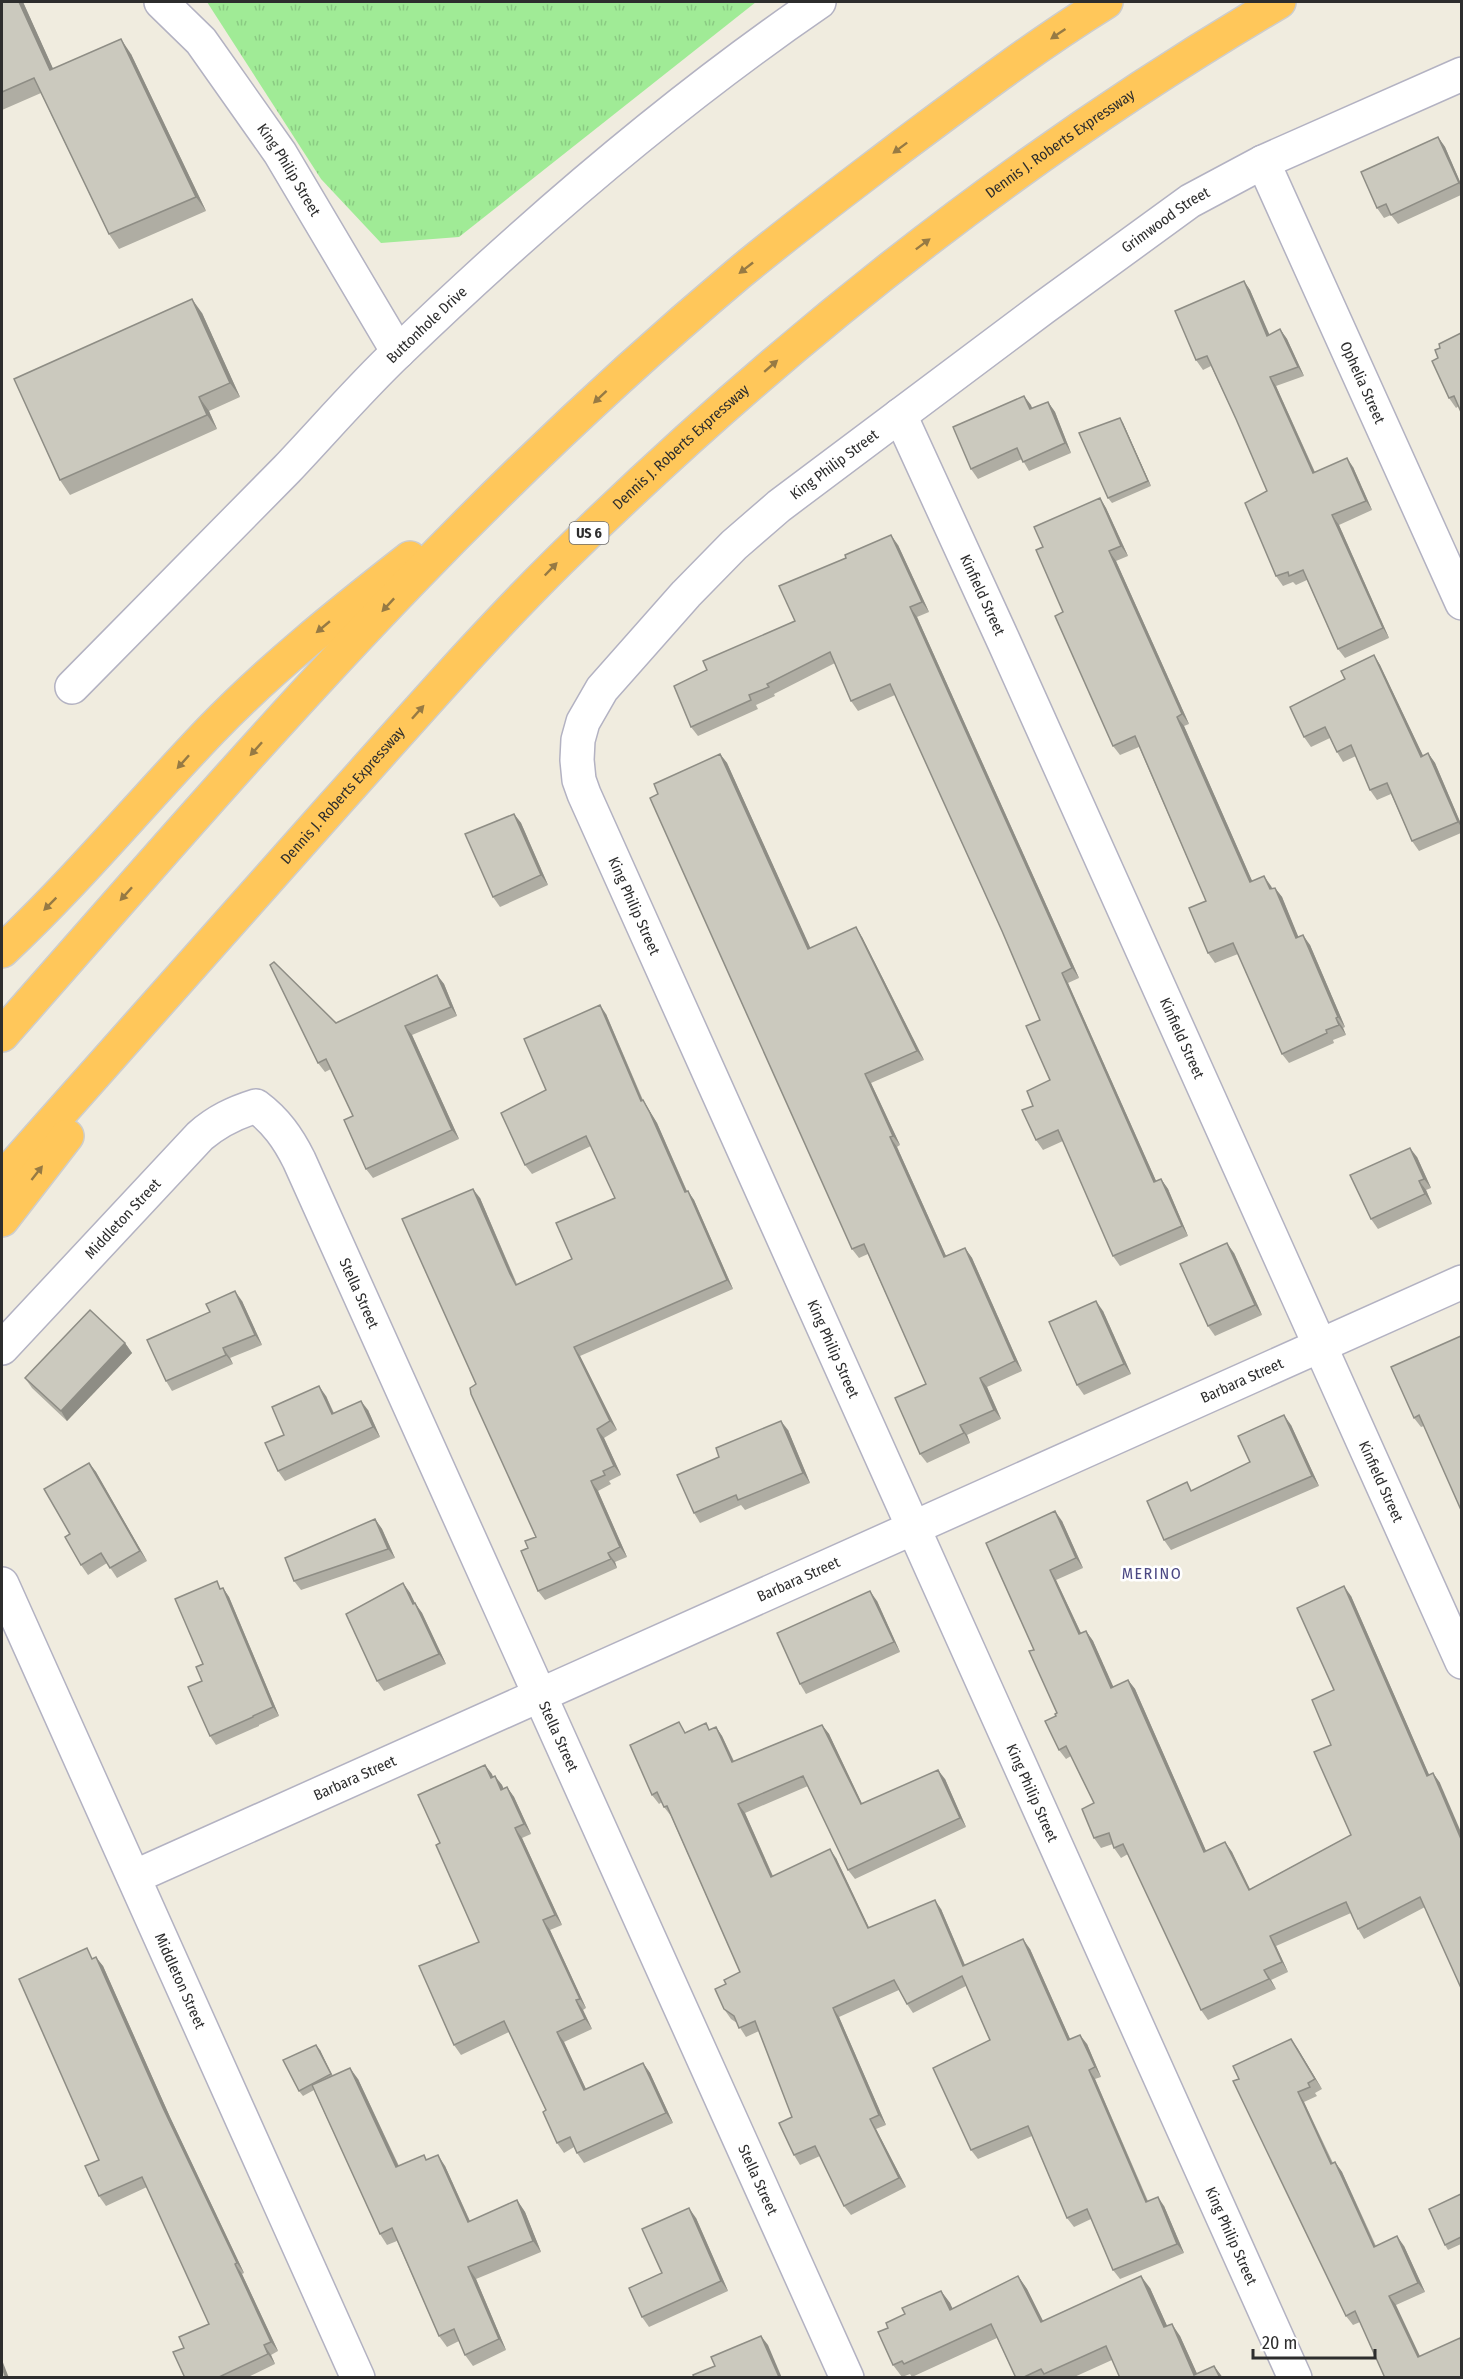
<svg xmlns="http://www.w3.org/2000/svg" width="1463" height="2379" viewBox="0 0 1463 2379" font-family="'Fira Sans Condensed',sans-serif">
	<defs>
		<pattern id="grass-tufts" width="24" height="20" patternUnits="userSpaceOnUse" patternTransform="scale(1.5)"><rect width="24" height="20" fill="#a0eb96"/><path d="M3 7l-1-3M5 7V3M7 7l1-3M15 17l-1-3M17 17v-4M19 17l1-3" fill="none" stroke="#8aca82"/></pattern>
	</defs>
	<rect width="100%" height="100%" fill="#f0ecdf"/>
	<!-- grass -->
	<path fill="url(#grass-tufts)" d="M207,2H756L459,237L381,243L321,179Z"/>
	<g fill="none" stroke-linecap="round" stroke-linejoin="round">
		<defs>
			<g id="street">
				<path id="s1" d="M161,2L201,41L280,153L398,352"/>
				<path id="s2" d="M1263,162L1462,603"/>
				<path id="s3" d="M900,415L1004,642L1462,1662"/>
				<path id="s4" d="M72,687C143,615 215,542 287,469C324,430 360,388 399,351C530,225 670,104 819,2"/>
				<path id="s5" d="M2,1348L200,1136C217,1121 234,1113 256,1106C276,1121 288,1138 299,1160L847,2378"/>
				<path id="s6" d="M2,1584L358,2378"/>
				<path id="s7" d="M134,1877L1462,1282"/>
				<path id="s8" d="M1295,2378L584,794L579,780L577,760L578,740L583,722L602,689L686,594L734,545L779,506L1043,308L1190,201L1263,162L1462,74"/>
			</g>
			<g id="highway">
				<path d="M2,951C76,882 140,804 211,730C272,667 341,612 410,558"/>
				<path d="M2,1035C136,883 269,728 410,582C514,474 624,370 738,274C791,230 846,189 901,147C968,97 1035,46 1106,2"/>
				<path id="s9" d="M2,1179C112,1054 223,930 334,805C408,723 481,638 560,560C777,347 1017,156 1279,2"/>
				<path d="M2,1220L67,1136"/>
			</g>
		</defs>
		<!-- street casing -->
		<use href="#street" stroke="#b3b2c2" stroke-width="36"/>
		<!-- highway casing -->
		<use href="#highway" stroke="#cdcdcd" stroke-width="36"/>
		<!-- street -->
		<use href="#street" stroke="#fff" stroke-width="33"/>
		<!-- highway -->
		<use href="#highway" stroke="#ffc75a" stroke-width="33"/>
	</g>
	<!-- wall -->
	<g fill="#afada3">
		<path d="M2,2H23L53,69L131,54L206,211L119,249L109,234L41,93L2,110Z"/>
		<path d="M1438,137L1445,147L1461,184V195L1398,224L1391,215L1384,218L1377,208Z"/>
		<path d="M1244,281L1250,290L1269,335L1280,329L1287,339L1304,376L1276,386L1315,472L1353,467L1372,510L1339,525L1389,638L1345,658L1338,649L1307,580L1296,585L1293,582L1283,586L1276,576L1267,491L1236,419L1211,366L1203,370L1196,360Z"/>
		<path d="M202,313L240,397L209,411L217,429L70,495L60,480Z"/>
		<path d="M1440,348L1459,406L1456,408L1449,398L1438,358Z"/>
		<path d="M1024,396L1032,408L1048,402L1055,412L1071,453L1029,471L1022,459L978,479L971,469Z"/>
		<path d="M1120,418L1123,423L1151,486L1112,503L1108,498Z"/>
		<path d="M1100,498L1106,508L1128,556L1116,561L1189,724L1184,726L1252,881L1271,886L1272,889L1275,888L1282,897L1298,937L1310,945L1345,1027L1343,1028L1346,1035L1333,1040L1334,1043L1289,1063L1282,1054L1238,954L1215,963L1208,953L1206,901L1139,747L1120,755L1113,746L1063,612Z"/>
		<path d="M898,545L929,612L917,617L1079,978L1068,983L1156,1181L1161,1179L1168,1189L1188,1236L1120,1266L1113,1256L1063,1141L1043,1150L1036,1140L1033,1106L1050,1080L1040,1020L1002,931L895,695L858,711L851,701L835,663L774,694L775,696L756,705L758,709L698,736L691,727L707,670L795,621Z"/>
		<path d="M1374,655L1380,665L1423,756L1428,753L1435,763L1461,824V833L1419,851L1412,841L1391,794L1377,800L1370,790L1356,756L1343,762L1337,752L1330,738L1311,747L1304,737L1345,679Z"/>
		<path d="M720,754L727,763L810,948L862,937L924,1060L871,1083L900,1145L897,1147L946,1256L965,1248L972,1258L1022,1371L987,1387L1001,1419L967,1435L970,1443L927,1463L920,1454L926,1384L868,1254L859,1258L852,1249L658,794Z"/>
		<path d="M514,814L521,823L548,885L500,907L493,897Z"/>
		<path d="M437,975L444,984L457,1016L412,1035L459,1139L373,1178L366,1169L353,1116L331,1069L325,1072L318,1063L336,1023Z"/>
		<path d="M606,1014L643,1100L649,1110L657,1123L687,1191L694,1200L733,1289L580,1356L617,1430L604,1438L621,1475L609,1481L611,1484L598,1491L627,1557L615,1562L617,1568L545,1600L538,1591L528,1548L536,1537L476,1384L480,1198L517,1284L572,1259L615,1198L591,1146L532,1174L525,1165L546,1090Z"/>
		<path d="M1417,1157L1431,1188L1426,1190L1432,1204L1378,1229L1371,1219Z"/>
		<path d="M1234,1253L1262,1315L1215,1336L1208,1326Z"/>
		<path d="M242,1301L262,1345L230,1358L233,1364L172,1391L166,1381Z"/>
		<path d="M1103,1311L1131,1374L1084,1395L1077,1385Z"/>
		<path d="M1461,1336L1424,1426L1421,1427L1414,1418Z"/>
		<path d="M125,1343L132,1353L67,1421L32,1388L25,1378Z"/>
		<path d="M326,1396L334,1413L368,1410L380,1437L285,1481L278,1471L284,1435Z"/>
		<path d="M1291,1425L1319,1486L1171,1550L1164,1540L1193,1490L1250,1462Z"/>
		<path d="M788,1430L810,1483L745,1510L741,1505L700,1523L694,1513Z"/>
		<path d="M89,1463L96,1472L147,1561L117,1578L107,1563L88,1575L81,1565L70,1534Z"/>
		<path d="M375,1519L382,1529L395,1558L301,1590L294,1581Z"/>
		<path d="M1062,1521L1083,1568L1056,1580L1081,1633L1086,1631L1093,1641L1113,1687L1128,1680L1135,1689L1206,1851L1225,1842L1232,1852L1250,1889L1351,1835L1331,1745L1334,1690L1351,1596L1429,1775L1433,1773L1440,1783L1425,1907L1364,1939L1358,1929L1351,1913L1276,1946L1288,1972L1271,1980L1276,1989L1208,2020L1201,2010L1128,1854L1121,1858L1114,1848L1113,1844L1101,1848L1094,1838V1803L1071,1756L1066,1759L1059,1750L1056,1716L1057,1713L1034,1650L986,1543Z"/>
		<path d="M403,1583L410,1593L415,1603L422,1613L446,1664L384,1691L377,1681Z"/>
		<path d="M222,1588H223L229,1597L279,1716L259,1725V1726L216,1745L210,1736L202,1681L203,1664Z"/>
		<path d="M877,1601L900,1652L806,1694L800,1684Z"/>
		<path d="M822,1725L829,1734L862,1804L945,1779L966,1827L855,1879L848,1870L808,1786L745,1813L773,1876L836,1858L869,1928L941,1909L965,1965L1030,1949L1070,2039L1087,2044L1101,2077L1095,2079L1148,2201L1164,2206L1184,2253L1120,2279L1113,2270L1091,2219L1074,2227L1067,2218L1032,2136L978,2159L971,2150L990,2040L966,1986L913,2013L907,2004L899,1990L839,2017L886,2125L876,2129L906,2187L851,2215L844,2206L820,2156L800,2165L794,2155L792,2117L759,2031L746,2037L737,2023L731,2019L724,2009L726,1984L740,1972L671,1816L664,1807L662,1802L659,1804L652,1795L686,1732L710,1730L716,1727L722,1736L734,1761Z"/>
		<path d="M485,1765L493,1777L502,1785L503,1789L507,1787L514,1797L531,1834L522,1838L562,1925L550,1930L586,2008L583,2010L592,2029L564,2042L586,2089L643,2063L650,2073L673,2123L584,2163L577,2153L574,2147L564,2153L557,2143L546,2110L509,2032L461,2055L454,2045L479,1942Z"/>
		<path d="M94,1958L103,1966L170,2117L244,2273L242,2274L278,2351L271,2355L275,2364L246,2378H185L184,2348L209,2324L147,2187L106,2206L99,2196V2160Z"/>
		<path d="M1291,2039L1322,2089L1315,2093L1317,2096L1304,2102L1333,2163L1335,2162L1342,2172L1376,2246H1404L1425,2292L1396,2305L1385,2378L1360,2322L1353,2325L1346,2316L1239,2079Z"/>
		<path d="M320,2050L333,2076L358,2079L399,2166L424,2155L427,2160L445,2166L470,2221L517,2200L525,2212L541,2252L476,2279L506,2350L473,2366L465,2355L459,2341L447,2347L439,2336L397,2241L387,2245L380,2234L314,2090L303,2096L299,2091Z"/>
		<path d="M1461,2194V2244L1448,2250L1445,2245Z"/>
		<path d="M696,2218L728,2291L649,2327L642,2317L662,2273Z"/>
		<path d="M1018,2276L1027,2289L1043,2321L1150,2288L1167,2326L1180,2336L1197,2374L1214,2366L1223,2378H1120L1112,2360L1072,2378H1016L997,2338L912,2377L910,2374L902,2377L893,2365L888,2328L905,2314L941,2291L950,2303L952,2309Z"/>
	</g>
	<!-- shaded-wall -->
	<g fill="#8e8d85">
		<path d="M19,2H23L60,84L50,70Z"/>
		<path d="M121,39L131,54L206,211L196,197Z"/>
		<path d="M1438,137L1445,147L1461,184V187L1459,183Z"/>
		<path d="M1244,281L1250,290L1274,345L1267,336Z"/>
		<path d="M192,299L202,313L240,397L230,383Z"/>
		<path d="M1280,329L1287,339L1304,376L1298,367Z"/>
		<path d="M1270,377L1276,386L1319,482L1313,473Z"/>
		<path d="M1024,396L1031,405L1036,418L1030,409Z"/>
		<path d="M199,397L209,411L217,429L207,415Z"/>
		<path d="M1048,402L1055,412L1071,453L1065,443Z"/>
		<path d="M1120,418L1123,423L1151,486L1148,481Z"/>
		<path d="M1347,458L1353,467L1372,510L1366,501Z"/>
		<path d="M1100,498L1106,508L1128,556L1121,546Z"/>
		<path d="M1332,515L1339,525L1389,638L1383,628Z"/>
		<path d="M891,535L898,545L929,612L922,602Z"/>
		<path d="M1109,551L1116,561L1189,724L1182,714Z"/>
		<path d="M910,607L917,617L1079,978L1072,968Z"/>
		<path d="M1374,655L1380,665L1428,766L1421,757Z"/>
		<path d="M1177,717L1184,726L1257,892L1250,882Z"/>
		<path d="M1428,753L1435,763L1461,824V827L1458,822Z"/>
		<path d="M720,754L727,763L815,958L808,949Z"/>
		<path d="M514,814L521,823L548,885L541,875Z"/>
		<path d="M1264,876L1271,886L1277,899L1270,889Z"/>
		<path d="M1275,888L1282,897L1303,948L1296,938Z"/>
		<path d="M856,927L862,937L924,1060L917,1051Z"/>
		<path d="M1303,935L1310,945L1345,1027L1338,1017Z"/>
		<path d="M1062,973L1068,983L1161,1192L1154,1182Z"/>
		<path d="M437,975L444,984L457,1016L451,1007Z"/>
		<path d="M600,1005L606,1014L647,1111L641,1101Z"/>
		<path d="M1336,1018L1343,1028L1346,1035L1339,1025Z"/>
		<path d="M405,1026L412,1035L459,1139L452,1130Z"/>
		<path d="M865,1074L871,1083L900,1145L893,1136Z"/>
		<path d="M643,1100L657,1123L691,1201L685,1192Z"/>
		<path d="M890,1137L897,1147L951,1267L944,1257Z"/>
		<path d="M1410,1148L1417,1157L1431,1188L1424,1179Z"/>
		<path d="M1161,1179L1168,1189L1188,1236L1182,1226Z"/>
		<path d="M1419,1181L1426,1190L1432,1204L1425,1194Z"/>
		<path d="M473,1189L480,1198L516,1283L510,1274Z"/>
		<path d="M688,1191L694,1200L733,1289L727,1280Z"/>
		<path d="M1227,1243L1234,1253L1262,1315L1255,1305Z"/>
		<path d="M965,1248L972,1258L1022,1371L1015,1361Z"/>
		<path d="M235,1291L242,1301L262,1345L255,1335Z"/>
		<path d="M1096,1301L1103,1311L1131,1374L1124,1364Z"/>
		<path d="M125,1343L132,1353L67,1421L61,1411Z"/>
		<path d="M574,1347L580,1356L617,1430L610,1421Z"/>
		<path d="M223,1348L230,1358L233,1364L226,1355Z"/>
		<path d="M980,1378L987,1387L1001,1419L994,1410Z"/>
		<path d="M319,1386L326,1396L338,1424L332,1414Z"/>
		<path d="M361,1401L368,1410L380,1437L373,1427Z"/>
		<path d="M1284,1415L1291,1425L1319,1486L1312,1476Z"/>
		<path d="M781,1421L788,1430L810,1483L803,1473Z"/>
		<path d="M960,1425L967,1435L970,1443L964,1433Z"/>
		<path d="M597,1429L604,1438L621,1475L614,1466Z"/>
		<path d="M89,1463L96,1472L147,1561L140,1551Z"/>
		<path d="M591,1481L598,1491L627,1557L620,1547Z"/>
		<path d="M1055,1511L1062,1521L1083,1568L1076,1558Z"/>
		<path d="M375,1519L382,1529L395,1558L388,1549Z"/>
		<path d="M608,1553L615,1562L617,1568L611,1559Z"/>
		<path d="M1050,1570L1056,1580L1086,1644L1079,1634Z"/>
		<path d="M403,1583L410,1593L420,1614L413,1604Z"/>
		<path d="M1344,1586L1351,1596L1434,1786L1427,1776Z"/>
		<path d="M223,1588L229,1597L279,1716L273,1707Z"/>
		<path d="M870,1591L877,1601L900,1652L894,1642Z"/>
		<path d="M415,1603L422,1613L446,1664L439,1654Z"/>
		<path d="M1086,1631L1093,1641L1118,1697L1111,1688Z"/>
		<path d="M1128,1680L1135,1689L1211,1862L1204,1852Z"/>
		<path d="M822,1725L829,1734L867,1814L861,1804Z"/>
		<path d="M716,1727L722,1736L738,1771L732,1762Z"/>
		<path d="M485,1765L492,1774L497,1788L491,1778Z"/>
		<path d="M938,1770L945,1779L966,1827L960,1818Z"/>
		<path d="M1433,1773L1440,1783L1461,1832V1839Z"/>
		<path d="M495,1776L502,1785L508,1799L501,1790Z"/>
		<path d="M507,1787L514,1797L531,1834L524,1824Z"/>
		<path d="M738,1804L745,1813L777,1886L771,1877Z"/>
		<path d="M515,1828L522,1838L562,1925L555,1915Z"/>
		<path d="M1225,1842L1232,1852L1255,1900L1249,1890Z"/>
		<path d="M830,1849L836,1858L874,1938L868,1928Z"/>
		<path d="M935,1900L941,1909L969,1975L963,1966Z"/>
		<path d="M543,1920L550,1930L586,2008L580,1999Z"/>
		<path d="M1270,1936L1276,1946L1288,1972L1282,1962Z"/>
		<path d="M1023,1939L1030,1949L1075,2050L1068,2040Z"/>
		<path d="M96,1957L103,1966L170,2117L244,2273L237,2263L163,2108Z"/>
		<path d="M1264,1970L1271,1980L1276,1989L1269,1979Z"/>
		<path d="M576,2000L583,2010L592,2029L585,2019Z"/>
		<path d="M833,2008L839,2017L886,2125L879,2115Z"/>
		<path d="M557,2032L564,2042L591,2100L584,2090Z"/>
		<path d="M1080,2035L1087,2044L1101,2077L1095,2067Z"/>
		<path d="M1291,2039L1298,2049L1322,2089L1315,2079Z"/>
		<path d="M316,2045L320,2050L334,2080L331,2074Z"/>
		<path d="M643,2063L650,2073L673,2123L666,2113Z"/>
		<path d="M350,2068L358,2079L404,2178L396,2167Z"/>
		<path d="M1089,2070L1095,2079L1152,2212L1146,2202Z"/>
		<path d="M1298,2092L1304,2102L1337,2174L1331,2164Z"/>
		<path d="M870,2119L876,2129L906,2187L899,2178Z"/>
		<path d="M438,2155L445,2166L475,2233L468,2222Z"/>
		<path d="M1335,2162L1342,2172L1380,2257L1374,2247Z"/>
		<path d="M1158,2197L1164,2206L1184,2253L1177,2244Z"/>
		<path d="M517,2200L525,2212L541,2252L533,2241Z"/>
		<path d="M689,2208L696,2218L728,2291L721,2281Z"/>
		<path d="M1397,2236L1404,2246L1425,2292L1418,2283Z"/>
		<path d="M235,2264L242,2274L278,2351L271,2342Z"/>
		<path d="M468,2267L476,2279L506,2350L499,2339Z"/>
		<path d="M1018,2276L1027,2289L1050,2335L1041,2322Z"/>
		<path d="M1141,2276L1150,2288L1173,2339L1164,2327Z"/>
		<path d="M941,2291L950,2303L959,2322L950,2310Z"/>
		<path d="M1389,2296L1396,2305L1425,2367L1418,2357Z"/>
		<path d="M1172,2324L1180,2336L1199,2378L1194,2375Z"/>
		<path d="M761,2336L768,2345L782,2378L779,2377Z"/>
		<path d="M264,2345L271,2355L275,2364L268,2354Z"/>
		<path d="M2,2360L9,2378H6L2,2367Z"/>
		<path d="M1214,2366L1223,2378H1220Z"/>
	</g>
	<!-- building -->
	<g fill="#cbc9be" stroke="#8e8d85" stroke-width="1.5">
		<path d="M2,2H19L50,70L121,39L196,197L109,234L34,78L2,92Z"/>
		<path d="M1438,137L1459,183L1391,215L1386,204L1377,208L1361,172Z"/>
		<path d="M1244,281L1267,336L1280,329L1298,367L1270,377L1313,473L1347,458L1366,501L1332,515L1383,628L1338,649L1303,570L1289,576L1288,572L1276,576L1245,503L1267,491L1236,419L1207,356L1196,360L1175,311Z"/>
		<path d="M192,299L230,383L199,397L207,415L60,480L14,379Z"/>
		<path d="M1461,333V412L1454,396L1449,398L1432,361L1438,358L1435,350L1440,348L1439,344Z"/>
		<path d="M1024,396L1030,409L1048,402L1065,443L1023,462L1017,448L971,469L953,427Z"/>
		<path d="M1120,418L1148,481L1108,498L1079,433Z"/>
		<path d="M1100,498L1121,546L1109,551L1182,714L1177,717L1250,882L1264,876L1270,889L1275,888L1296,938L1303,935L1338,1017L1336,1018L1339,1025L1326,1030L1327,1033L1282,1054L1233,943L1208,953L1189,908L1206,901L1135,736L1113,746L1055,616L1063,612L1036,550L1043,547L1034,527Z"/>
		<path d="M891,535L922,602L910,607L1072,968L1062,973L1154,1182L1161,1179L1182,1226L1113,1256L1058,1130L1036,1140L1022,1110L1033,1106L1027,1091L1050,1080L1026,1026L1040,1020L1002,931L890,684L851,701L830,652L767,684L769,687L749,695L751,700L691,727L674,686L707,670L703,661L795,621L779,586L846,558L845,555Z"/>
		<path d="M1374,655L1421,757L1428,753L1458,822L1412,841L1387,783L1370,790L1351,745L1337,752L1325,727L1304,737L1290,707L1345,679L1341,671Z"/>
		<path d="M720,754L808,949L856,927L917,1051L865,1074L893,1136L890,1137L944,1257L965,1248L1015,1361L980,1378L994,1410L960,1425L964,1433L920,1454L895,1398L926,1384L864,1244L852,1249L650,798L658,794L654,784Z"/>
		<path d="M514,814L541,875L493,897L465,834Z"/>
		<path d="M274,962L336,1023L437,975L451,1007L405,1026L452,1130L366,1169L344,1120L353,1116L326,1059L318,1063L270,965Z"/>
		<path d="M600,1005L641,1101L643,1100L650,1113L685,1192L688,1191L727,1280L574,1347L610,1421L597,1429L614,1466L603,1471L605,1475L591,1481L620,1547L608,1553L611,1559L538,1591L521,1551L528,1548L525,1541L536,1537L471,1394L470,1388L476,1384L402,1219L473,1189L510,1274L516,1285L572,1259L556,1223L615,1198L586,1136L525,1165L501,1113L546,1090L524,1039Z"/>
		<path d="M1410,1148L1424,1179L1419,1181L1425,1194L1371,1219L1350,1175Z"/>
		<path d="M1227,1243L1255,1305L1208,1326L1180,1264Z"/>
		<path d="M235,1291L255,1335L223,1348L226,1355L166,1381L147,1340L210,1312L206,1304Z"/>
		<path d="M1096,1301L1124,1364L1077,1385L1049,1322Z"/>
		<path d="M90,1310L125,1343L61,1411L25,1378Z"/>
		<path d="M1461,1336V1510L1419,1415L1414,1418L1391,1367Z"/>
		<path d="M319,1386L332,1414L361,1401L373,1427L278,1471L265,1443L284,1435L272,1407Z"/>
		<path d="M1284,1415L1312,1476L1164,1540L1147,1501L1187,1482L1191,1491L1250,1462L1238,1436Z"/>
		<path d="M781,1421L803,1473L738,1500L736,1495L694,1513L677,1475L719,1457L716,1448Z"/>
		<path d="M89,1463L140,1551L110,1568L101,1553L81,1565L65,1537L70,1534L44,1489Z"/>
		<path d="M1055,1511L1076,1558L1050,1570L1079,1634L1086,1631L1111,1688L1128,1680L1204,1852L1225,1842L1249,1890L1351,1835L1314,1752L1331,1745L1312,1700L1334,1690L1297,1608L1344,1586L1427,1776L1433,1773L1461,1839V1988L1420,1897L1358,1929L1346,1902L1270,1936L1282,1962L1264,1970L1269,1979L1201,2010L1123,1844L1114,1848L1109,1833L1094,1838L1082,1809L1094,1803L1066,1746L1059,1750L1045,1721L1056,1716L1055,1714L1057,1713L1029,1651L1034,1650L986,1543Z"/>
		<path d="M375,1519L388,1549L294,1581L285,1558Z"/>
		<path d="M217,1581L220,1589L223,1588L273,1707L253,1716V1717L210,1736L188,1687L202,1681L196,1667L203,1664L175,1599Z"/>
		<path d="M403,1583L413,1604L415,1603L439,1654L377,1681L346,1614Z"/>
		<path d="M870,1591L894,1642L800,1684L777,1633Z"/>
		<path d="M679,1722L685,1733L706,1723L709,1730L716,1727L732,1762L822,1725L861,1804L938,1770L960,1818L848,1870L803,1776L738,1804L771,1877L830,1849L868,1928L935,1900L963,1966L1023,1939L1068,2040L1080,2035L1095,2067L1089,2070L1146,2202L1158,2197L1177,2244L1113,2270L1087,2209L1067,2218L1028,2126L971,2150L933,2068L990,2040L962,1976L907,2004L894,1980L833,2008L879,2115L870,2119L899,2178L844,2206L815,2146L794,2155L779,2123L792,2117L755,2021L739,2028L734,2016L724,2009L715,1989L726,1984L724,1980L740,1972L667,1806L664,1807L657,1792L652,1795L630,1745Z"/>
		<path d="M485,1765L491,1778L495,1776L501,1790L507,1787L524,1824L515,1828L555,1915L543,1920L580,1999L576,2000L585,2019L557,2032L584,2090L643,2063L666,2113L577,2153L570,2137L557,2143L543,2112L546,2110L504,2021L454,2045L419,1966L479,1942L436,1845L440,1843L418,1795Z"/>
		<path d="M87,1948L92,1959L96,1957L163,2108L237,2263L235,2264L271,2342L264,2345L268,2354L217,2378H185L173,2352L184,2348L179,2337L209,2324L142,2177L99,2196L85,2166L99,2160L19,1979Z"/>
		<path d="M1291,2039L1315,2079L1308,2083L1310,2087L1298,2092L1331,2164L1335,2162L1374,2247L1397,2236L1418,2283L1389,2296L1418,2357L1460,2338L1461,2341V2378H1385L1355,2311L1346,2316L1233,2081L1239,2079L1233,2066Z"/>
		<path d="M316,2045L331,2074L299,2091L283,2060Z"/>
		<path d="M350,2068L396,2167L424,2155L426,2160L438,2155L468,2222L517,2200L533,2241L468,2267L499,2339L465,2355L454,2329L439,2336L392,2228L380,2234L312,2085Z"/>
		<path d="M1461,2194V2237L1445,2245L1429,2209Z"/>
		<path d="M689,2208L721,2281L642,2317L629,2288L662,2273L642,2229Z"/>
		<path d="M1018,2276L1041,2322L1141,2276L1164,2327L1172,2324L1194,2375L1214,2366L1220,2378H1120L1106,2346L1044,2374L1041,2369L1022,2378H1016L991,2324L904,2364L902,2361L893,2365L878,2332L888,2328L886,2323L905,2314L902,2308L941,2291L950,2310Z"/>
		<path d="M761,2336L779,2377L694,2378L693,2375L715,2366L711,2357Z"/>
		<path d="M2,2367L6,2378H2Z"/>
	</g>
	<!-- one-way arrows -->
	<defs><path id="oneway-solid" d="M-6-.8H1V-3.2L6.5 0L1 3.2V.8H-6Z" transform="scale(1.5)"/></defs>
	<g fill="#967a44">
		<use href="#oneway-solid" transform="translate(1058 34) rotate(146)"/>
		<use href="#oneway-solid" transform="translate(900 148) rotate(143)"/>
		<use href="#oneway-solid" transform="translate(923 244) rotate(-37)"/>
		<use href="#oneway-solid" transform="translate(746 268) rotate(142)"/>
		<use href="#oneway-solid" transform="translate(771 366) rotate(-41)"/>
		<use href="#oneway-solid" transform="translate(600 397) rotate(137)"/>
		<use href="#oneway-solid" transform="translate(551 569) rotate(-46)"/>
		<use href="#oneway-solid" transform="translate(388 605) rotate(133)"/>
		<use href="#oneway-solid" transform="translate(323 627) rotate(140)"/>
		<use href="#oneway-solid" transform="translate(418 712) rotate(-48)"/>
		<use href="#oneway-solid" transform="translate(256 749) rotate(132)"/>
		<use href="#oneway-solid" transform="translate(183 762) rotate(132)"/>
		<use href="#oneway-solid" transform="translate(126 894) rotate(132)"/>
		<use href="#oneway-solid" transform="translate(50 904) rotate(135)"/>
		<use href="#oneway-solid" transform="translate(37 1173) rotate(-52)"/>
	</g>
	<g text-anchor="middle" dominant-baseline="central" stroke-width="5" stroke-linejoin="round" paint-order="stroke">
		<!-- shield labels -->
		<rect fill="#fff" stroke="#6c6c6c" stroke-width="1.5" x="569.5" y="522" width="39" height="22" rx="4.5"/>
		<g font-size="14" font-weight="bold" fill="#2d2d2d">
			<text x="589" y="533">US 6</text>
		</g>
		<!-- street labels -->
		<g font-size="15" fill="#2d2d2d" stroke="#fff">
			<text stroke="none"><textPath href="#s9" startOffset="1485">Dennis J. Roberts Expressway</textPath></text>
			<text stroke="none"><textPath href="#s1" startOffset="212">King Philip Street</textPath></text>
			<text stroke="none"><textPath href="#s8" startOffset="2584">Grimwood Street</textPath></text>
			<text stroke="none"><textPath href="#s4" startOffset="507">Buttonhole Drive</textPath></text>
			<text stroke="none"><textPath href="#s2" startOffset="242">Ophelia Street</textPath></text>
			<text stroke="none"><textPath href="#s9" startOffset="999">Dennis J. Roberts Expressway</textPath></text>
			<text stroke="none"><textPath href="#s8" startOffset="2172">King Philip Street</textPath></text>
			<text stroke="none"><textPath href="#s3" startOffset="198">Kinfield Street</textPath></text>
			<text stroke="none"><textPath href="#s9" startOffset="513">Dennis J. Roberts Expressway</textPath></text>
			<text transform="translate(634 906) rotate(66)">King Philip Street</text>
			<text stroke="none"><textPath href="#s3" startOffset="684">Kinfield Street</textPath></text>
			<text stroke="none"><textPath href="#s5" startOffset="177">Middleton Street</textPath></text>
			<text stroke="none"><textPath href="#s5" startOffset="570">Stella Street</textPath></text>
			<text transform="translate(833 1349) rotate(66)">King Philip Street</text>
			<text stroke="none"><textPath href="#s7" startOffset="1214">Barbara Street</textPath></text>
			<text stroke="none"><textPath href="#s3" startOffset="1170">Kinfield Street</textPath></text>
			<text stroke="none"><textPath href="#s7" startOffset="728">Barbara Street</textPath></text>
			<text stroke="none"><textPath href="#s5" startOffset="1056">Stella Street</textPath></text>
			<text stroke="none"><textPath href="#s7" startOffset="242">Barbara Street</textPath></text>
			<text transform="translate(1032 1793) rotate(66)">King Philip Street</text>
			<text stroke="none"><textPath href="#s6" startOffset="435">Middleton Street</textPath></text>
			<text stroke="none"><textPath href="#s5" startOffset="1542">Stella Street</textPath></text>
			<text transform="translate(1231 2236) rotate(66)">King Philip Street</text>
		</g>
		<!-- neighbourhood labels -->
		<g font-size="16" letter-spacing="1.5" fill="#4b4883" stroke="#fff">
			<text x="1152" y="1573">MERINO</text>
		</g>
	</g>
	<!-- border -->
	<rect width="1463" height="2379" fill="none" stroke="#2d2d2d" stroke-width="6"/>
	<!-- scale -->
	<path d="M1253 2349v9h122v-9" fill="none" stroke="#2d2d2d" stroke-width="3"/>
	<text x="1262" y="2349" font-size="18" fill="#2d2d2d" stroke="#ffffff" stroke-width="4.5" paint-order="stroke">20 m</text>
</svg>
